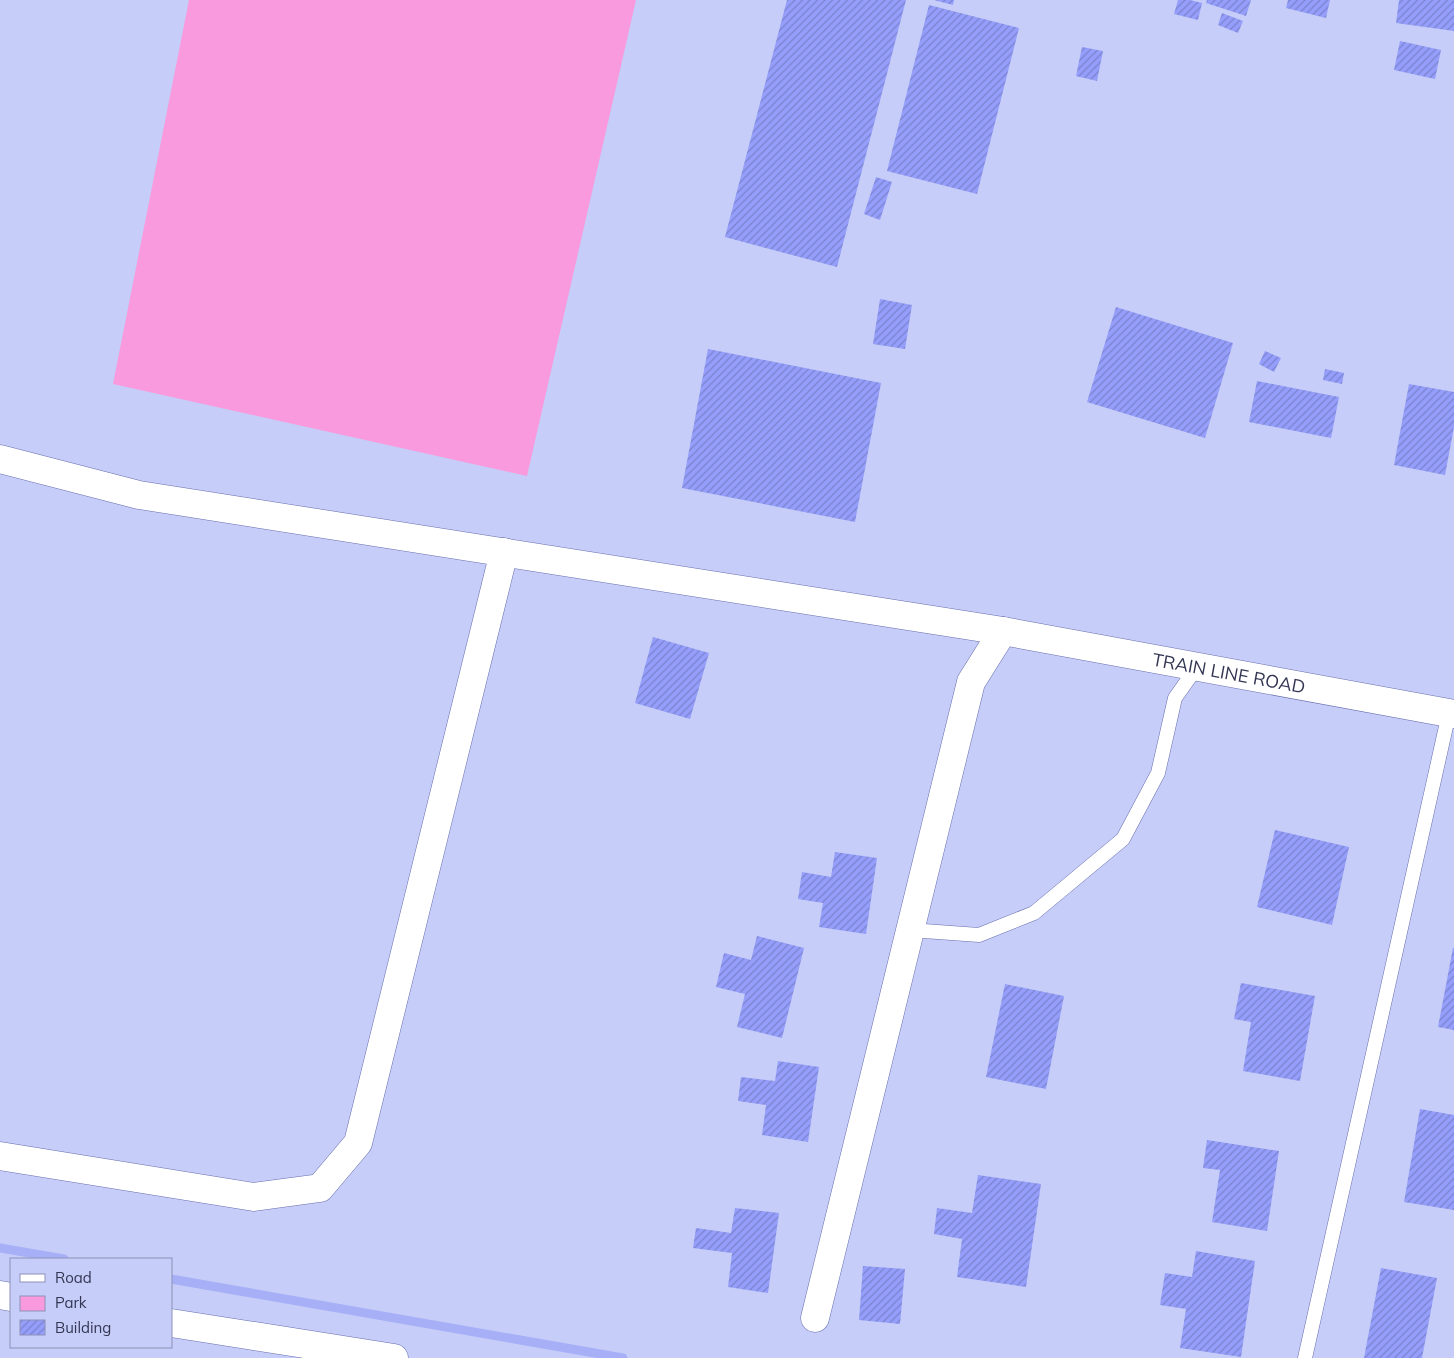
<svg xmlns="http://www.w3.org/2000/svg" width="1454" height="1358" viewBox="0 0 1454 1358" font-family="Mulish,sans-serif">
	<defs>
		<pattern id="building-hatch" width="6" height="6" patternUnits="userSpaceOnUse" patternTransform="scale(1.25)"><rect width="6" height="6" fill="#959efb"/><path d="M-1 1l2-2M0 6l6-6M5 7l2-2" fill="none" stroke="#7a82ce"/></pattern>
	</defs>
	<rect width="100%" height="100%" fill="#c6cdf8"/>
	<!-- green -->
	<path fill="#f99ade" d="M189,0H636L527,476L113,384Z"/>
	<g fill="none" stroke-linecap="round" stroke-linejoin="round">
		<!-- stream -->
		<g stroke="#a7b0f7" stroke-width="9">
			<path d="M0,1248L64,1259"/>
			<path d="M171,1279L623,1358"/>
		</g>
	</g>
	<!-- building -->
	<g fill="url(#building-hatch)">
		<path d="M787,0H906L837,267L725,237Z"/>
		<path d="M934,0H954L953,5Z"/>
		<path d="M1178,0H1190L1202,3L1198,20L1174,14Z"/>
		<path d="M1207,0H1251L1246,16L1206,3Z"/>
		<path d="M1288,0H1330L1326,18L1286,8Z"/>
		<path d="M1399,0H1454V31L1396,23Z"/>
		<path d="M929,5L1019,28L977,194L887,171Z"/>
		<path d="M1222,13L1243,21L1238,33L1218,25Z"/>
		<path d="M1400,41L1441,50L1435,79L1394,70Z"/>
		<path d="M1082,47L1103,51L1097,81L1076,76Z"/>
		<path d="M876,177L892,182L880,220L864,214Z"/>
		<path d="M880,299L912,305L905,349L873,344Z"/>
		<path d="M1116,307L1233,343L1205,438L1087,402Z"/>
		<path d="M708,349L881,383L855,522L682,488Z"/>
		<path d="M1265,351L1281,358L1274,372L1259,364Z"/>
		<path d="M1325,369L1344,373L1342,384L1323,380Z"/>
		<path d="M1257,381L1339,397L1331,438L1249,422Z"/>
		<path d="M1409,384L1454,392V427L1445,475L1394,465Z"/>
		<path d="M653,637L709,653L690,719L635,703Z"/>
		<path d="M1275,830L1349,847L1332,925L1257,907Z"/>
		<path d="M835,852L877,858L866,934L819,927L823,903L798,899L802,872L831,877Z"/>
		<path d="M757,936L804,948L782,1038L737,1027L745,994L716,987L724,953L751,960Z"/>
		<path d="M1453,948H1454V1030L1438,1027Z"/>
		<path d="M1241,983L1315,996L1300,1081L1243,1071L1251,1022L1234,1019Z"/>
		<path d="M1005,984L1064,996L1046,1089L986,1077Z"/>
		<path d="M778,1061L819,1067L808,1142L762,1135L766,1105L738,1101L741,1077L775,1081Z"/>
		<path d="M1420,1109L1454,1115V1210L1404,1202Z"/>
		<path d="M1207,1140L1279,1151L1267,1231L1212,1222L1220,1170L1203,1168Z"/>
		<path d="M978,1175L1041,1184L1026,1287L957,1277L962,1239L934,1234L937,1208L972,1213Z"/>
		<path d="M735,1208L779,1213L768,1293L728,1287L732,1253L693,1248L696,1228L731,1233Z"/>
		<path d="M1196,1251L1255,1261L1241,1357L1180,1348L1186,1309L1160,1305L1165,1273L1192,1277Z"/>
		<path d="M863,1266L905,1269L900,1324L859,1320Z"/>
		<path d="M1381,1268L1437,1278L1422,1358H1364Z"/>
	</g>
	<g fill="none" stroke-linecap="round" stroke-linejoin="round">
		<defs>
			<g id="service">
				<path d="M910,930L979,935L1034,913L1123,839L1158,773L1175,698L1197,667"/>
				<path d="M1305,1358L1449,713"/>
			</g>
			<g id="minor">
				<path id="s1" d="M0,459L139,495L1003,631L1454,714"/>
				<path d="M0,1156L254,1197L320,1188L358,1143L504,552"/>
				<path d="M0,1295L11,1297"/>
				<path d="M815,1318L971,682L1003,631"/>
				<path d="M171,1323L394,1358"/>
			</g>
		</defs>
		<!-- service casing -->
		<use href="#service" stroke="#676eaf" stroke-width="15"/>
		<!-- minor casing -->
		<use href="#minor" stroke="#676eaf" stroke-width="29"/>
		<!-- service -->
		<use href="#service" stroke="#fff" stroke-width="14"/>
		<!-- minor -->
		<use href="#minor" stroke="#fff" stroke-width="28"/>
	</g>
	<g text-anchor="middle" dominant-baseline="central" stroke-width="5" stroke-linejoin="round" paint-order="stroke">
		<!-- street labels -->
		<g font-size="18" fill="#343754" stroke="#c6cdf8">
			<text stroke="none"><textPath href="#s1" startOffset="1248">TRAIN LINE ROAD</textPath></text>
		</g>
	</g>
	<!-- legend -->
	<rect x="10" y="1258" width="162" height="90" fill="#c6cdf8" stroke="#8c91b6"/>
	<rect x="20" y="1274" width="25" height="8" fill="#ffffff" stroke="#8c91b6"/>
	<text x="55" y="1283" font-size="15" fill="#343754">Road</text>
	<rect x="20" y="1296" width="25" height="15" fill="#f99ade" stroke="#8c91b6"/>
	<text x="55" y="1308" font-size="15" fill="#343754">Park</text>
	<rect x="20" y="1320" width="25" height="15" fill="url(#building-hatch)" stroke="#8c91b6"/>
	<text x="55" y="1333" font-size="15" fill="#343754">Building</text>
</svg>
